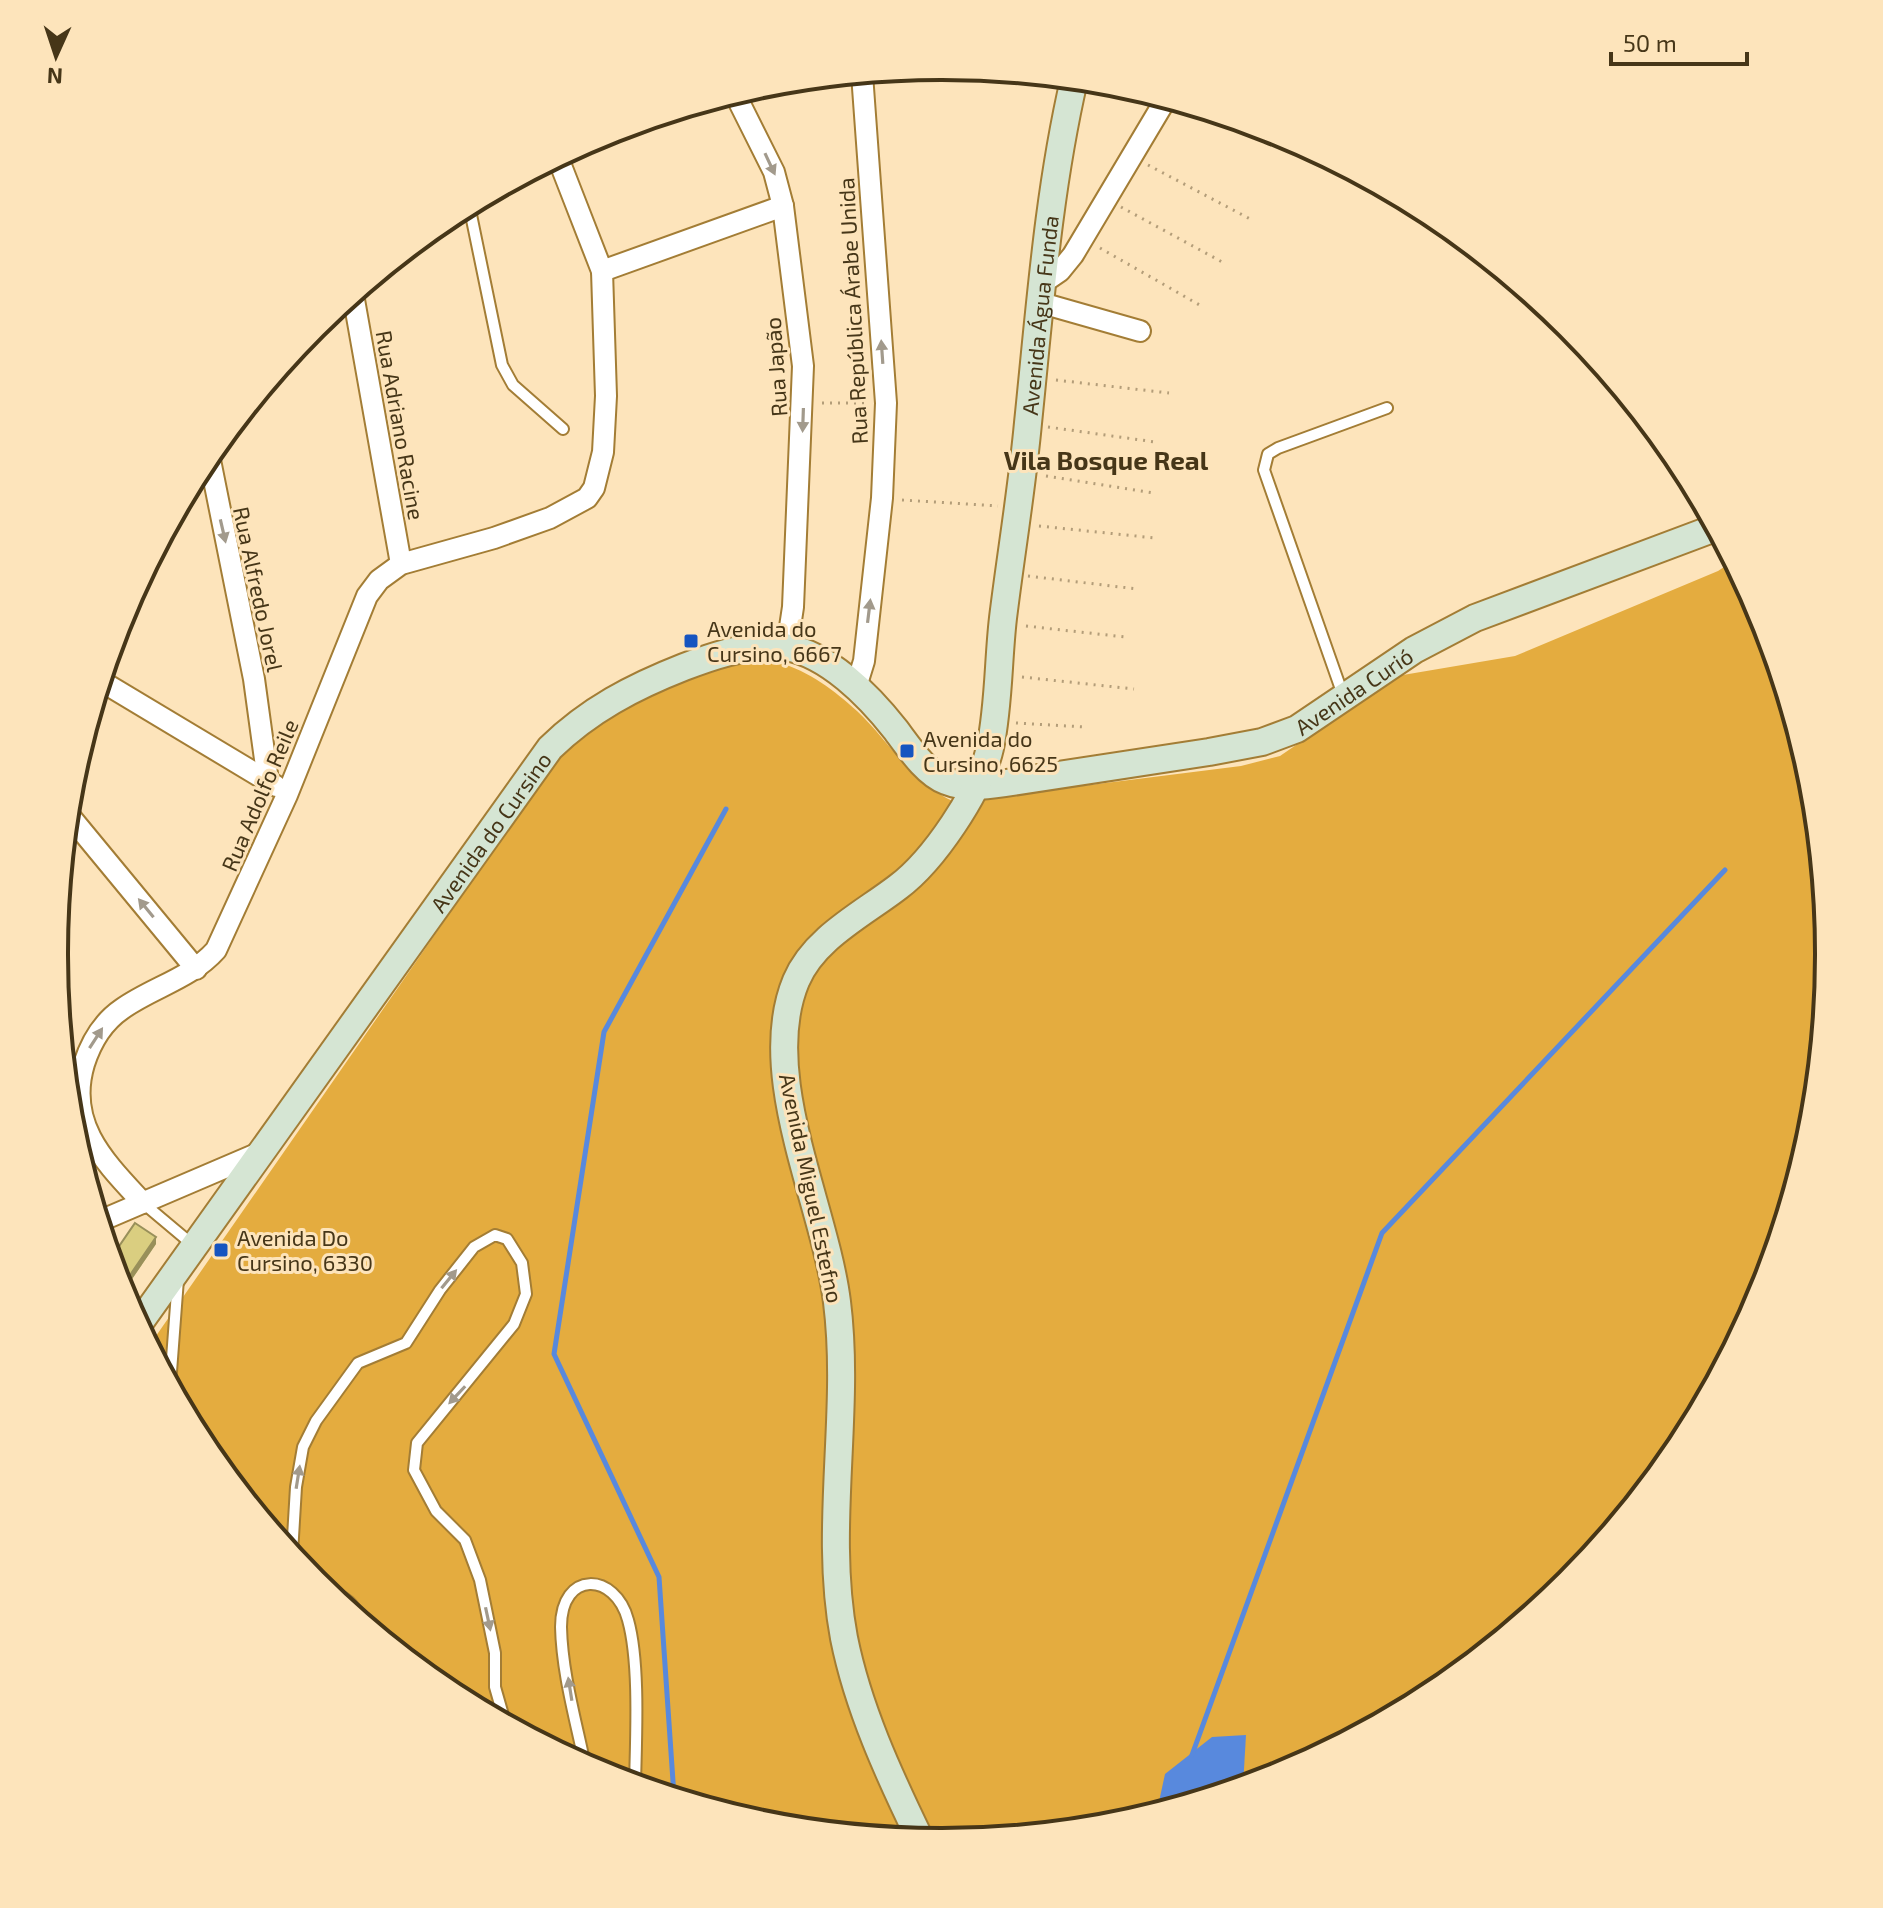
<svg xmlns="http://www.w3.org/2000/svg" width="1883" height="1908" viewBox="0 0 1883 1908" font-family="'Exo 2',sans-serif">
	<rect width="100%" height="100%" fill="#fde4bb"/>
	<!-- forest -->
	<path fill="#e4ac3f" d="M1733,561L1762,615L1812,781L1829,954L1812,1128L1761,1294L1679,1447L1569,1582L1434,1692L1281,1774L1114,1825L941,1841L768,1824L601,1774L448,1692L314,1581L203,1447L149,1346L559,756C581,737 602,719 627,704C657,686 745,655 779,663C808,670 836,692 857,711C890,742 912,784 955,802L1241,766L1280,756L1397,676L1515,656L1718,571Z"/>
	<!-- water -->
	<path fill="#5889dd" d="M1246,1735L1243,1786L1157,1811L1165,1774L1212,1737Z"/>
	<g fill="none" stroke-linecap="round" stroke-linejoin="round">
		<!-- stream -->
		<g stroke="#5889dd" stroke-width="5">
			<path d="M1192,1755L1382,1233L1725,870"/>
			<path d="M674,1796L659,1577L554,1354L604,1032L726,809"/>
		</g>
		<defs>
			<g id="lane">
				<path d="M469,205L502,365L513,385L563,429"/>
				<path d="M1343,695L1264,470L1268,454L1278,448L1387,408"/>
				<path d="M143,1203L193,1245"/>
				<path d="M170,1385L178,1279"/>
				<path d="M292,1554L296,1487L303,1447L316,1421L358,1363L406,1343L440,1290L474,1247L495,1235L507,1239L522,1263L526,1294L514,1324L417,1443L414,1470L436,1511L465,1540L480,1580L495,1653V1687L505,1722"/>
				<path d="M328,1593C347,1594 355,1608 364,1622"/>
				<path d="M585,1765C576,1721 562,1673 561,1627C561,1570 615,1572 628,1620C640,1663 636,1738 635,1784"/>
			</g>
			<g id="street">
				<path d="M735,94L774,172L783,206L803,366L793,607L787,647"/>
				<path d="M602,271L783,206"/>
				<path d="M1041,284L1060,271L1073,255L1166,99"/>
				<path d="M353,294L401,564"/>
				<path d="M1038,302L1140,331"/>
				<path d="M209,455L254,679L268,781"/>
				<path d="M101,681L276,786"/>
				<path d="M856,687L864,661L882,498L886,403L862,74"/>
				<path d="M68,814L196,969"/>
				<path d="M143,1203C104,1161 66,1124 84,1064C91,1042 103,1022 122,1009C153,987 190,979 216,950L287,795L367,596L379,580L401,564L494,538L550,518L587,498L594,488L603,452L606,396L602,271L558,158"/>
				<path d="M100,1221L259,1153"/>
			</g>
			<g id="secondary">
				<path id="s1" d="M138,1325L550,748C589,710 633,687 684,667C712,656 754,642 785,647C828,654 869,696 895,729C908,746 926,774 946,781C966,789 985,786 1006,783L1209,752L1262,742L1297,729L1414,650L1475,618L1715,528"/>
				<path id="s2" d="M920,1839C889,1775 858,1708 844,1638C823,1527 851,1413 837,1302C825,1205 757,1075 796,981C814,938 863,914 898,887C933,861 980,792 990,748C999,706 998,661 1003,618C1011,553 1022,488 1028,423C1040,307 1048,193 1074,80"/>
			</g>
		</defs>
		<!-- lane casing -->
		<use href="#lane" stroke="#a37d35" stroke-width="14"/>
		<!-- street casing -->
		<use href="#street" stroke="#a37d35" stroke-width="24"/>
		<!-- secondary casing -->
		<use href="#secondary" stroke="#a37d35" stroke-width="30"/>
		<!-- path -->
		<g stroke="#b39d79" stroke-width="3" stroke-dasharray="2 6" stroke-linecap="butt">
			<path d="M1148,165L1254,221"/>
			<path d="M1121,207L1224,263"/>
			<path d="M1100,248L1203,307"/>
			<path d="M1056,380L1169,393"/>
			<path d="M822,403H866"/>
			<path d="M1048,427L1155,442"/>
			<path d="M1046,476L1154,493"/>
			<path d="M902,500L998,506"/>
			<path d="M1039,526L1155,538"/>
			<path d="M1028,576L1137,589"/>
			<path d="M1026,626L1125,637"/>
			<path d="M1022,677L1134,689"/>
			<path d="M1016,723L1085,727"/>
		</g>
		<!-- lane -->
		<use href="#lane" stroke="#fff" stroke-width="10"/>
		<!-- street -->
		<use href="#street" stroke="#fff" stroke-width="20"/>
		<!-- secondary -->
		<use href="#secondary" stroke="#d5e5d3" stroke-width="26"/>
	</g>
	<!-- wall -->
	<path fill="#bbb16e" d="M156,1244L128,1285L117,1278L111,1258Z"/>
	<!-- shaded-wall -->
	<path fill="#99905a" d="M156,1237V1244L128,1285V1278Z"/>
	<!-- building -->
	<g fill="#dace80" stroke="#99905a" stroke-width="2">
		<path d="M135,1223L156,1237L128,1278L114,1269L111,1258Z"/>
		<path d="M232,1470L236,1486L224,1472Z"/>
	</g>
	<!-- one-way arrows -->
	<defs><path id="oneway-solid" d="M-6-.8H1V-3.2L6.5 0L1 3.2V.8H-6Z" transform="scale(2)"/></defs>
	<g fill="#a29a8c">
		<use href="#oneway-solid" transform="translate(770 164) rotate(65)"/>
		<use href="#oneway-solid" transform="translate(882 352) rotate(-94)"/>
		<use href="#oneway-solid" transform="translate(803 420) rotate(92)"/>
		<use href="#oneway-solid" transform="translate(223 531) rotate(77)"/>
		<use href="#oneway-solid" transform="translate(869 611) rotate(-83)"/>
		<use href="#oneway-solid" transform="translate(146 908) rotate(-129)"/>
		<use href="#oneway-solid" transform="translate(96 1038) rotate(-57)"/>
		<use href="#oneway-solid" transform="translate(449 1279) rotate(-51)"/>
		<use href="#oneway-solid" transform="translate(457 1395) rotate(133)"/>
		<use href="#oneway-solid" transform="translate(298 1477) rotate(-81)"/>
		<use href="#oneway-solid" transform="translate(488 1619) rotate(78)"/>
		<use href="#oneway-solid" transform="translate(570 1689) rotate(-99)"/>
	</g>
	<!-- markers -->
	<g fill="#1654c0" stroke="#fde4bb" stroke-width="3">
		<rect x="683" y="633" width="16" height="16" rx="4"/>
		<rect x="899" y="743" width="16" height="16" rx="4"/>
		<rect x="213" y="1242" width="16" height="16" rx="4"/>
	</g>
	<g text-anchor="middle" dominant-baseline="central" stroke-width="6" stroke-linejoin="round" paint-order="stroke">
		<!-- street labels -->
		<g font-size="22" fill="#463618" stroke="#fde4bb">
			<text transform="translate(852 311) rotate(-93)">Rua República Árabe Unida</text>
			<text stroke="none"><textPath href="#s2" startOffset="1626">Avenida Água Funda</textPath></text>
			<text transform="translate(775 367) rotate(-94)">Rua Japão</text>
			<text transform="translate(401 425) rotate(80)">Rua Adriano Racine</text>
			<text transform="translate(259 589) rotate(78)">Rua Alfredo Jorel</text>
			<text stroke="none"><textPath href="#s1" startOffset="1610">Avenida Curió</textPath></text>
			<text transform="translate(259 795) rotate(-67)">Rua Adolfo Reile</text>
			<text stroke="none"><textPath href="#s1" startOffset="606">Avenida do Cursino</textPath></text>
			<text transform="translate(812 1188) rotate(78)">Avenida Miguel Estefno</text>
		</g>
		<!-- poi labels -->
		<g font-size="22" fill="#463618" stroke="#fde4bb" text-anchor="start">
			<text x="707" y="628">Avenida do<tspan x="707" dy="25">Cursino, 6667</tspan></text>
			<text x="923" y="738">Avenida do<tspan x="923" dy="25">Cursino, 6625</tspan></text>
			<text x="237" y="1237">Avenida Do<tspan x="237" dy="25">Cursino, 6330</tspan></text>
		</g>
		<!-- quarter labels -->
		<g font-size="26" font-weight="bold" fill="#463618" stroke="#fde4bb">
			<text x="1106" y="459">Vila Bosque Real</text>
		</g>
	</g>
	<!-- crop -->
	<path d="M0 0H1883V1908H0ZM941 80H942A873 873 0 0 1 1815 953V955A873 873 0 0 1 942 1828H941A873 873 0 0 1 68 955V953A873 873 0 0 1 941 80Z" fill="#fde4bb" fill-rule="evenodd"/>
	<path fill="none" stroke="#463618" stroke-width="4" d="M941 80H942A873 873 0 0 1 1815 953V955A873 873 0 0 1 942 1828H941A873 873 0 0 1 68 955V953A873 873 0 0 1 941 80Z"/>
	<!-- north arrow -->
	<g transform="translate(56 56) rotate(183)" stroke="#fde4bb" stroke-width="6" paint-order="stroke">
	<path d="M0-6L14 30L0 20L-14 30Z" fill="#463618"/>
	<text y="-12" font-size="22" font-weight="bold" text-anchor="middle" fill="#463618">N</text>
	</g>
	<!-- scale -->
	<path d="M1611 52v12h136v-12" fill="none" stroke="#463618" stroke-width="4"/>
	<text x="1623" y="52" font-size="24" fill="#463618" stroke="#fde4bb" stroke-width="6" paint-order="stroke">50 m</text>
</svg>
